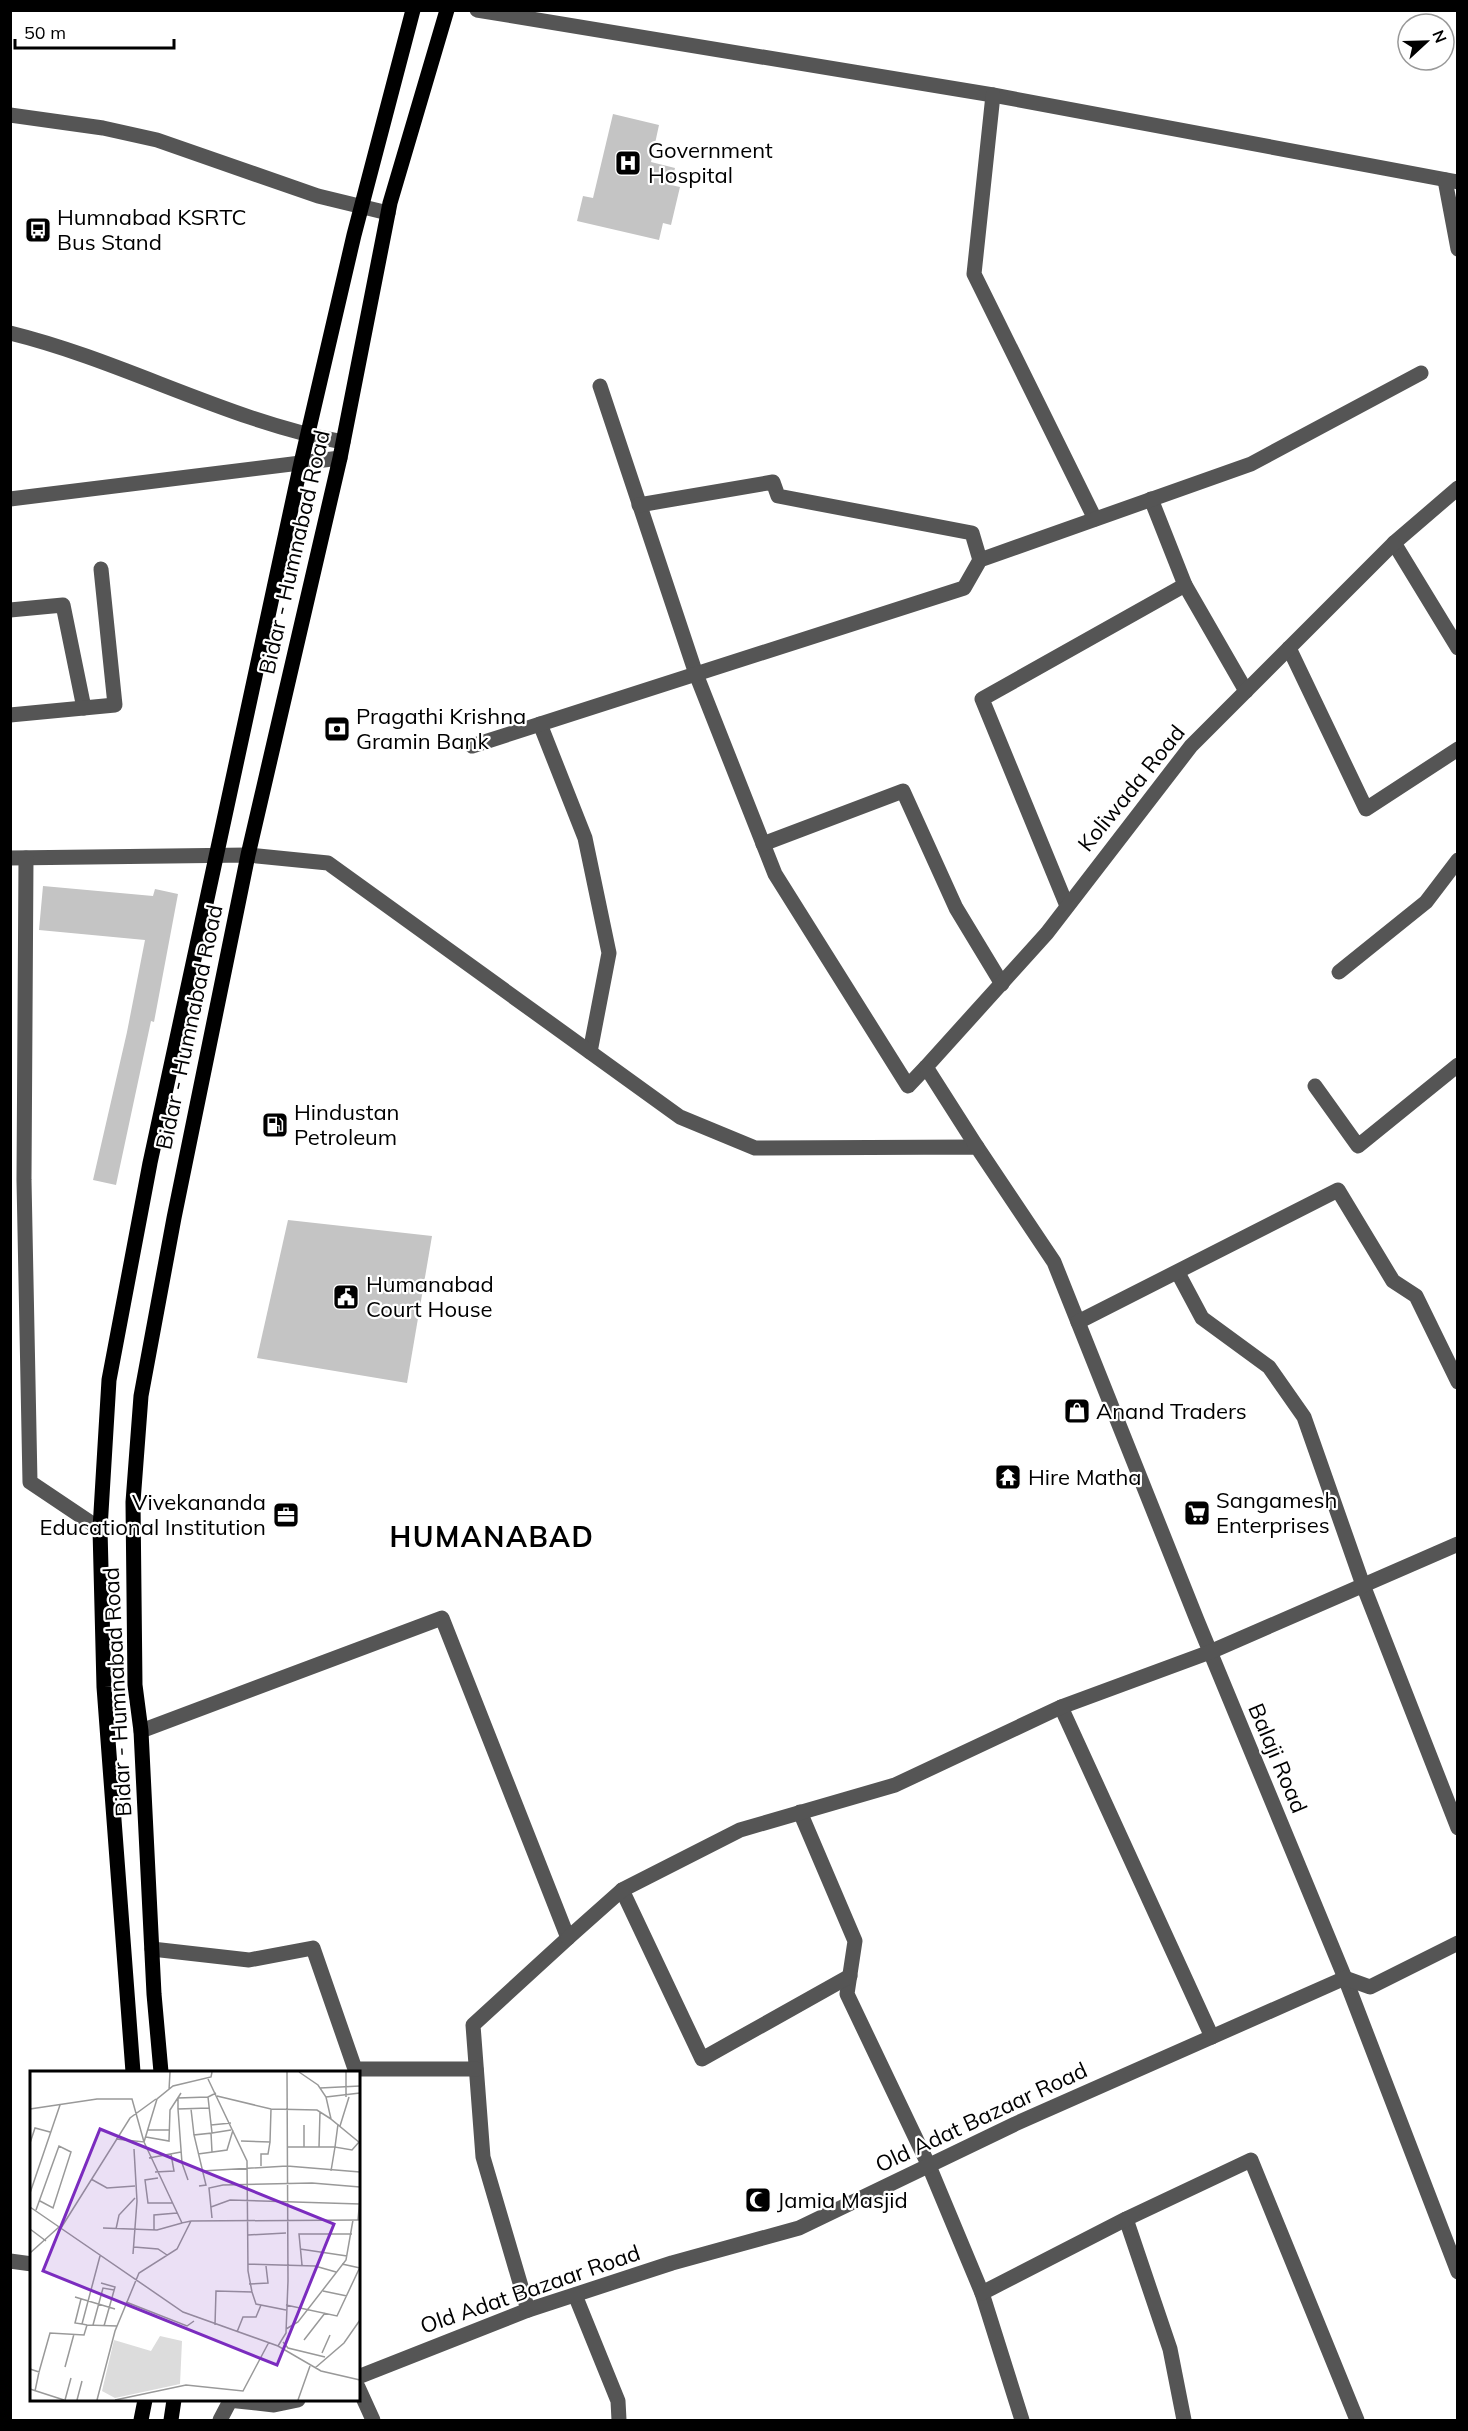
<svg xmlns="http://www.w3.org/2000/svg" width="1468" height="2431" viewBox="0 0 1468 2431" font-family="Mulish,sans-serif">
	<rect width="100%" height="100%" fill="#fff"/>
	<!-- building -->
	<g fill="#c4c4c4">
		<path d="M613,114L659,125L651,162L675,168L671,185L680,187L671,225L663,223L659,240L577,221L583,196L593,198Z"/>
		<path d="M43,886L153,896L155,889L178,894L154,1022L151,1021L116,1185L93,1180L127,1032L145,940L39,930Z"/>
		<path d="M288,1220L432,1236L407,1383L257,1358Z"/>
	</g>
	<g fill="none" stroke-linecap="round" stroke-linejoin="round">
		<!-- minor -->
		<g stroke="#555" stroke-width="15">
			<path d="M477,10L993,95L1458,182"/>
			<path d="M993,95L974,274L1095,519"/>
			<path d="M10,115L103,128L157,140L318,196L388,213"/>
			<path d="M1445,180L1458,249"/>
			<path d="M10,333C124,361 228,421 343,442"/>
			<path d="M600,386L696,674L775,874L908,1086L926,1067"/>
			<path d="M10,499L340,458"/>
			<path d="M1151,499L1185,585"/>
			<path d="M639,505L773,482L778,496L972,533L980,560"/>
			<path d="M1394,543L1458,648"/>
			<path d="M10,610L63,605L84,708"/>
			<path d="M1289,648L1366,809L1458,749"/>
			<path d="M10,715L115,705L101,569"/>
			<path d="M540,724L585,838L609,953L590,1052"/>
			<path d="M472,746L964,588L980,560L1251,464L1421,373"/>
			<path d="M763,844L903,791L956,908L1002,984"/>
			<path d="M10,858L248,855L328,863L680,1117L755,1148L977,1147L1054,1262L1197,1620L1345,1978L1458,2272"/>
			<path d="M26,858L24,1180L30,1482L100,1529"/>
			<path d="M1067,906L982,699L1185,585L1246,691"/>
			<path d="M1339,972L1426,902L1458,860"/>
			<path d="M1315,1086L1358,1146L1458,1065"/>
			<path d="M977,1147L926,1067L1047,933L1191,746L1394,543L1458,488"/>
			<path d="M1178,1273L1202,1318L1269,1367L1304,1417L1363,1585L1458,1828"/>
			<path d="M1078,1322L1338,1190L1393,1281L1416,1296L1458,1382"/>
			<path d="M1061,1707L1212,2037"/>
			<path d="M141,1731L442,1618L568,1938L473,2025L483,2157L528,2310"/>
			<path d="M800,1812L855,1941L847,1994L929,2166L982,2293L1022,2420"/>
			<path d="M622,1890L702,2059L850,1976"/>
			<path d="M568,1938L622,1890L740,1830L895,1785L1061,1707L1210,1652L1458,1544"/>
			<path d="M152,1949L249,1960L313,1948L355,2069H476"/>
			<path d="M1126,2219L1170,2349L1184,2420"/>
			<path d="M10,2261L32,2264"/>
			<path d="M982,2293L1126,2219L1251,2160L1357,2420"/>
			<path d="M575,2295L618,2401L619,2420"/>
			<path d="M358,2377L528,2310L672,2263L799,2228L1015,2124L1345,1978L1370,1987L1458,1943"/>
			<path d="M358,2387L373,2420"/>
			<path d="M228,2400L274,2405L298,2400"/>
			<path d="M220,2420L230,2401"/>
		</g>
		<!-- major -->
		<g stroke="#000" stroke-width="15">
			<path d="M133,2072L104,1687L100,1529L109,1380L150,1163L301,463L354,235L413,10"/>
			<path d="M161,2072L154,1994L141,1731L135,1685L133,1502L141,1396L174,1218L248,855L340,458L390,203L447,10"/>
			<path d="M141,2420L145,2400"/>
			<path d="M171,2420L174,2400"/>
		</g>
	</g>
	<!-- icons -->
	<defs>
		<symbol id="hospital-square" viewBox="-11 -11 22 22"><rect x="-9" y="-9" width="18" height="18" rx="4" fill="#000" stroke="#fff"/><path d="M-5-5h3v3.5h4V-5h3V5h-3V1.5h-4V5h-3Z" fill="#fff"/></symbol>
		<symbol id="bus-square" viewBox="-11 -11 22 22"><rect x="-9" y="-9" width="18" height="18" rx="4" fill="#000" stroke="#fff"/><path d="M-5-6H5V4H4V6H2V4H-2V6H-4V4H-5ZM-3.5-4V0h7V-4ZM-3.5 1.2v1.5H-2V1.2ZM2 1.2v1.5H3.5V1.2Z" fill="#fff"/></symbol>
		<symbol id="bank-square" viewBox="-11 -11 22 22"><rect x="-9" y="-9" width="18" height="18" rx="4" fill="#000" stroke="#fff"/><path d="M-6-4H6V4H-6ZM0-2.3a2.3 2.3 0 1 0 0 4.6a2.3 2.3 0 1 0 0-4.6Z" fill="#fff"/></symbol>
		<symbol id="fuel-square" viewBox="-11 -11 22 22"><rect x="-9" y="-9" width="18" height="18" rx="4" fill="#000" stroke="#fff"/><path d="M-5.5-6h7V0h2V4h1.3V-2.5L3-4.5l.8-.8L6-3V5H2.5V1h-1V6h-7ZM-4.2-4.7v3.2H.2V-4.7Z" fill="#fff"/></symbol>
		<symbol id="civic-square" viewBox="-11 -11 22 22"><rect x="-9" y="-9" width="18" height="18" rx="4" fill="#000" stroke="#fff"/><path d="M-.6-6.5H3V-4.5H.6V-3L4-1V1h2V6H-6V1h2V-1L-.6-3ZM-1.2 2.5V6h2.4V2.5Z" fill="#fff"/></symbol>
		<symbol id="shop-square" viewBox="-11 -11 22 22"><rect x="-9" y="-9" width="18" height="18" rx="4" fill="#000" stroke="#fff"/><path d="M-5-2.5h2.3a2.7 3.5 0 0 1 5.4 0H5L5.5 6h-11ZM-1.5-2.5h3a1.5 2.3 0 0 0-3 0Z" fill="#fff"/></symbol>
		<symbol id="temple-square" viewBox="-11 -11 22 22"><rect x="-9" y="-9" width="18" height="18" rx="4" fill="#000" stroke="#fff"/><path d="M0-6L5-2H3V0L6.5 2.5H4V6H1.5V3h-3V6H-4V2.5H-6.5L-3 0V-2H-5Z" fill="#fff"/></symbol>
		<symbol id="supermarket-square" viewBox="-11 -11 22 22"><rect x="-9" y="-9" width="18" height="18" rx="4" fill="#000" stroke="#fff"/><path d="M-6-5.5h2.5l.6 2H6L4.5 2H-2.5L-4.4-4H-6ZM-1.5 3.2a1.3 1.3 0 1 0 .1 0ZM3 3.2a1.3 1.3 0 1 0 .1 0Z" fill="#fff"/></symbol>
		<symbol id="office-square" viewBox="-11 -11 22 22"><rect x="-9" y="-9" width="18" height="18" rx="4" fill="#000" stroke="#fff"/><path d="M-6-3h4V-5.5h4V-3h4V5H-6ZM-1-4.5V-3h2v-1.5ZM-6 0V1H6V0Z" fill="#fff"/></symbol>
		<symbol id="mosque-square" viewBox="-11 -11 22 22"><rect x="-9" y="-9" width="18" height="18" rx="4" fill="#000" stroke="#fff"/><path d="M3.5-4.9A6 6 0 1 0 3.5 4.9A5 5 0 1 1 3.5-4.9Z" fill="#fff"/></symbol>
	</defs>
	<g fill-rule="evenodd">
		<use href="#hospital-square" x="613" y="148" width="30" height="30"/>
		<use href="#bus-square" x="23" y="215" width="30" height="30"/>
		<use href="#bank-square" x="322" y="714" width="30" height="30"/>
		<use href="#fuel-square" x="260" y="1110" width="30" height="30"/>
		<use href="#civic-square" x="331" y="1282" width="30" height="30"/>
		<use href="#shop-square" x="1062" y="1396" width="30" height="30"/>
		<use href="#temple-square" x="993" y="1462" width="30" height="30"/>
		<use href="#supermarket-square" x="1182" y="1498" width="30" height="30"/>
		<use href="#office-square" x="271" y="1500" width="30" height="30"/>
		<use href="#mosque-square" x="743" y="2185" width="30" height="30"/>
	</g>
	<g text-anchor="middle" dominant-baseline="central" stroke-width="4.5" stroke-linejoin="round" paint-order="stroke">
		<!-- poi labels -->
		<g font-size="22" fill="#000" stroke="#fff" text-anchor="start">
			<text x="648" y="150">Government<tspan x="648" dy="25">Hospital</tspan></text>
			<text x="57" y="217">Humnabad KSRTC<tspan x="57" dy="25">Bus Stand</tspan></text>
			<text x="356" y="716">Pragathi Krishna<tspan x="356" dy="25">Gramin Bank</tspan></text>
			<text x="294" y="1112">Hindustan<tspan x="294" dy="25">Petroleum</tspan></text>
			<text x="366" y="1284">Humanabad<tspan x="366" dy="25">Court House</tspan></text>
			<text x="1096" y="1411">Anand Traders</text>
			<text x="1028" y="1477">Hire Matha</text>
			<text x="1216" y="1500">Sangamesh<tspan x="1216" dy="25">Enterprises</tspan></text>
			<text x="266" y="1502" text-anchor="end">Vivekananda<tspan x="266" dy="25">Educational Institution</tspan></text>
			<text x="777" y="2200">Jamia Masjid</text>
		</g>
		<!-- street labels -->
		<g font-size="22" fill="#000" stroke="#fff">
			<text transform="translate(294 552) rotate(-77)">Bidar - Humnabad Road</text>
			<text transform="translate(1131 788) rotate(-51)">Koliwada Road</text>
			<text transform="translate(189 1027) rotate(-78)">Bidar - Humnabad Road</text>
			<text transform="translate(117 1692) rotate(-93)">Bidar - Humnabad Road</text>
			<text transform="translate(1278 1758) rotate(67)">Balaji Road</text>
			<text transform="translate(981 2117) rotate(-25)">Old Adat Bazaar Road</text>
			<text transform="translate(530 2289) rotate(-19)">Old Adat Bazaar Road</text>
		</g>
		<!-- district labels -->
		<g font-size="28" font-weight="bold" letter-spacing="1.5" fill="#000" stroke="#fff">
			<text x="492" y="1536">HUMANABAD</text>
		</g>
	</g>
	<!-- overview -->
	<g transform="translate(30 2071)">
		<rect width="330" height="330" fill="#fff"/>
		<path d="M130,265L152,270L150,313L85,327L72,320L84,269L121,280Z" fill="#dcdcdc"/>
		<path fill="none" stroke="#999" stroke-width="1.5" d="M269,1L288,14L296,26L301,48L330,72M316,1V26M178,8L217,90L218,200L222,221M290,17L330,15M139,19L140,1M187,25L241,38L287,39L301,48M296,26L330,22M0,38L67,28H102L114,71L86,68M148,38V27L178,26M161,38L164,64M181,54L201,52M310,55L319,26M118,59H139M181,62L182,81M182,62L201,59M116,66L139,70L140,39L151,22M211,70L240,71L241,38M0,72L5,57L20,61M257,76H305L308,53M274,76V54M289,76L290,41M168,83L197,79L203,59M119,87L151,81M231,95V83H238L240,71M172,100L257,95L330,101M301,100L305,76L322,79L329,71M125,101L144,100L141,83M128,107L115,109L118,132H142M61,108L77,117L105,115M158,109L152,92L148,38L179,37M169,115L176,114L164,64L182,62L178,26L186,22M0,122L30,34M0,136L153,241L248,275L291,300L330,309M181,136L200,129L330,133M6,139L29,75L41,81L23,137L10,130M182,147L179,117L193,114L282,112L330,116M328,149L330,127M161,150L152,152L114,71L127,28L143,15L181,6L182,1M31,157L100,47L126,28M73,157L127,159L152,152M0,158L16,170M86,158L89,144L105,127M124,159V144L147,142M218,164L256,162M104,176L128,178L137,184M270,178L317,185M0,182L29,156M103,183L107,130L104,78M218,193L285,195L306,201M312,193L330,197M272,194L269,163H322M71,212L85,216L74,255M219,213L238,212L236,195M293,220L317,225M45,226L85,238M51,228L45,252L52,253M96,231L157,255L164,250M256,234L307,245L330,196M57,254L52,253L70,185M63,254L73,217L84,219M185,254L186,220L222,221L226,233L256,239M256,258L268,251L316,189L323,149M207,261L213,246H226L231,234M274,269L295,242M253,271L258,277L295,286M248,275L256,262L258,210L257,1M292,282L300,264M35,296L44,263M285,297L314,272L330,249M0,298L9,301L20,262L54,264L57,254L87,255M0,318L34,329M5,320L9,301M35,329L41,307M47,329L52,310M67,329L85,260L109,202L147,178L161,150L330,149M85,329L156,314L213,320L239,271M268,329L280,295"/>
		<path fill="#7b2cbf" fill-opacity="0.15" stroke="#7b2cbf" stroke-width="3" d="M70,58L304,153L247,294L13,200Z"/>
		<rect width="330" height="330" fill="none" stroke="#000" stroke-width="3"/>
	</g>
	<!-- border -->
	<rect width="1468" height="2431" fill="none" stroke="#000000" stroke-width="24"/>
	<!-- north arrow -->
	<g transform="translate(1426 42) rotate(68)"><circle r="28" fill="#ffffff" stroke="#999999" stroke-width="1.5"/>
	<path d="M0-4.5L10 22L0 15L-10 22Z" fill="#000000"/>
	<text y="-9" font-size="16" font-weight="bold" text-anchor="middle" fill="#000000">N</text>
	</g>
	<!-- scale -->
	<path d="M15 39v9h159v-9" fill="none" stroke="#000000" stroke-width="3"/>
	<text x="24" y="39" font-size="18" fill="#000000" stroke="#ffffff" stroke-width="4.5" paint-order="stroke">50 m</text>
</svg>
